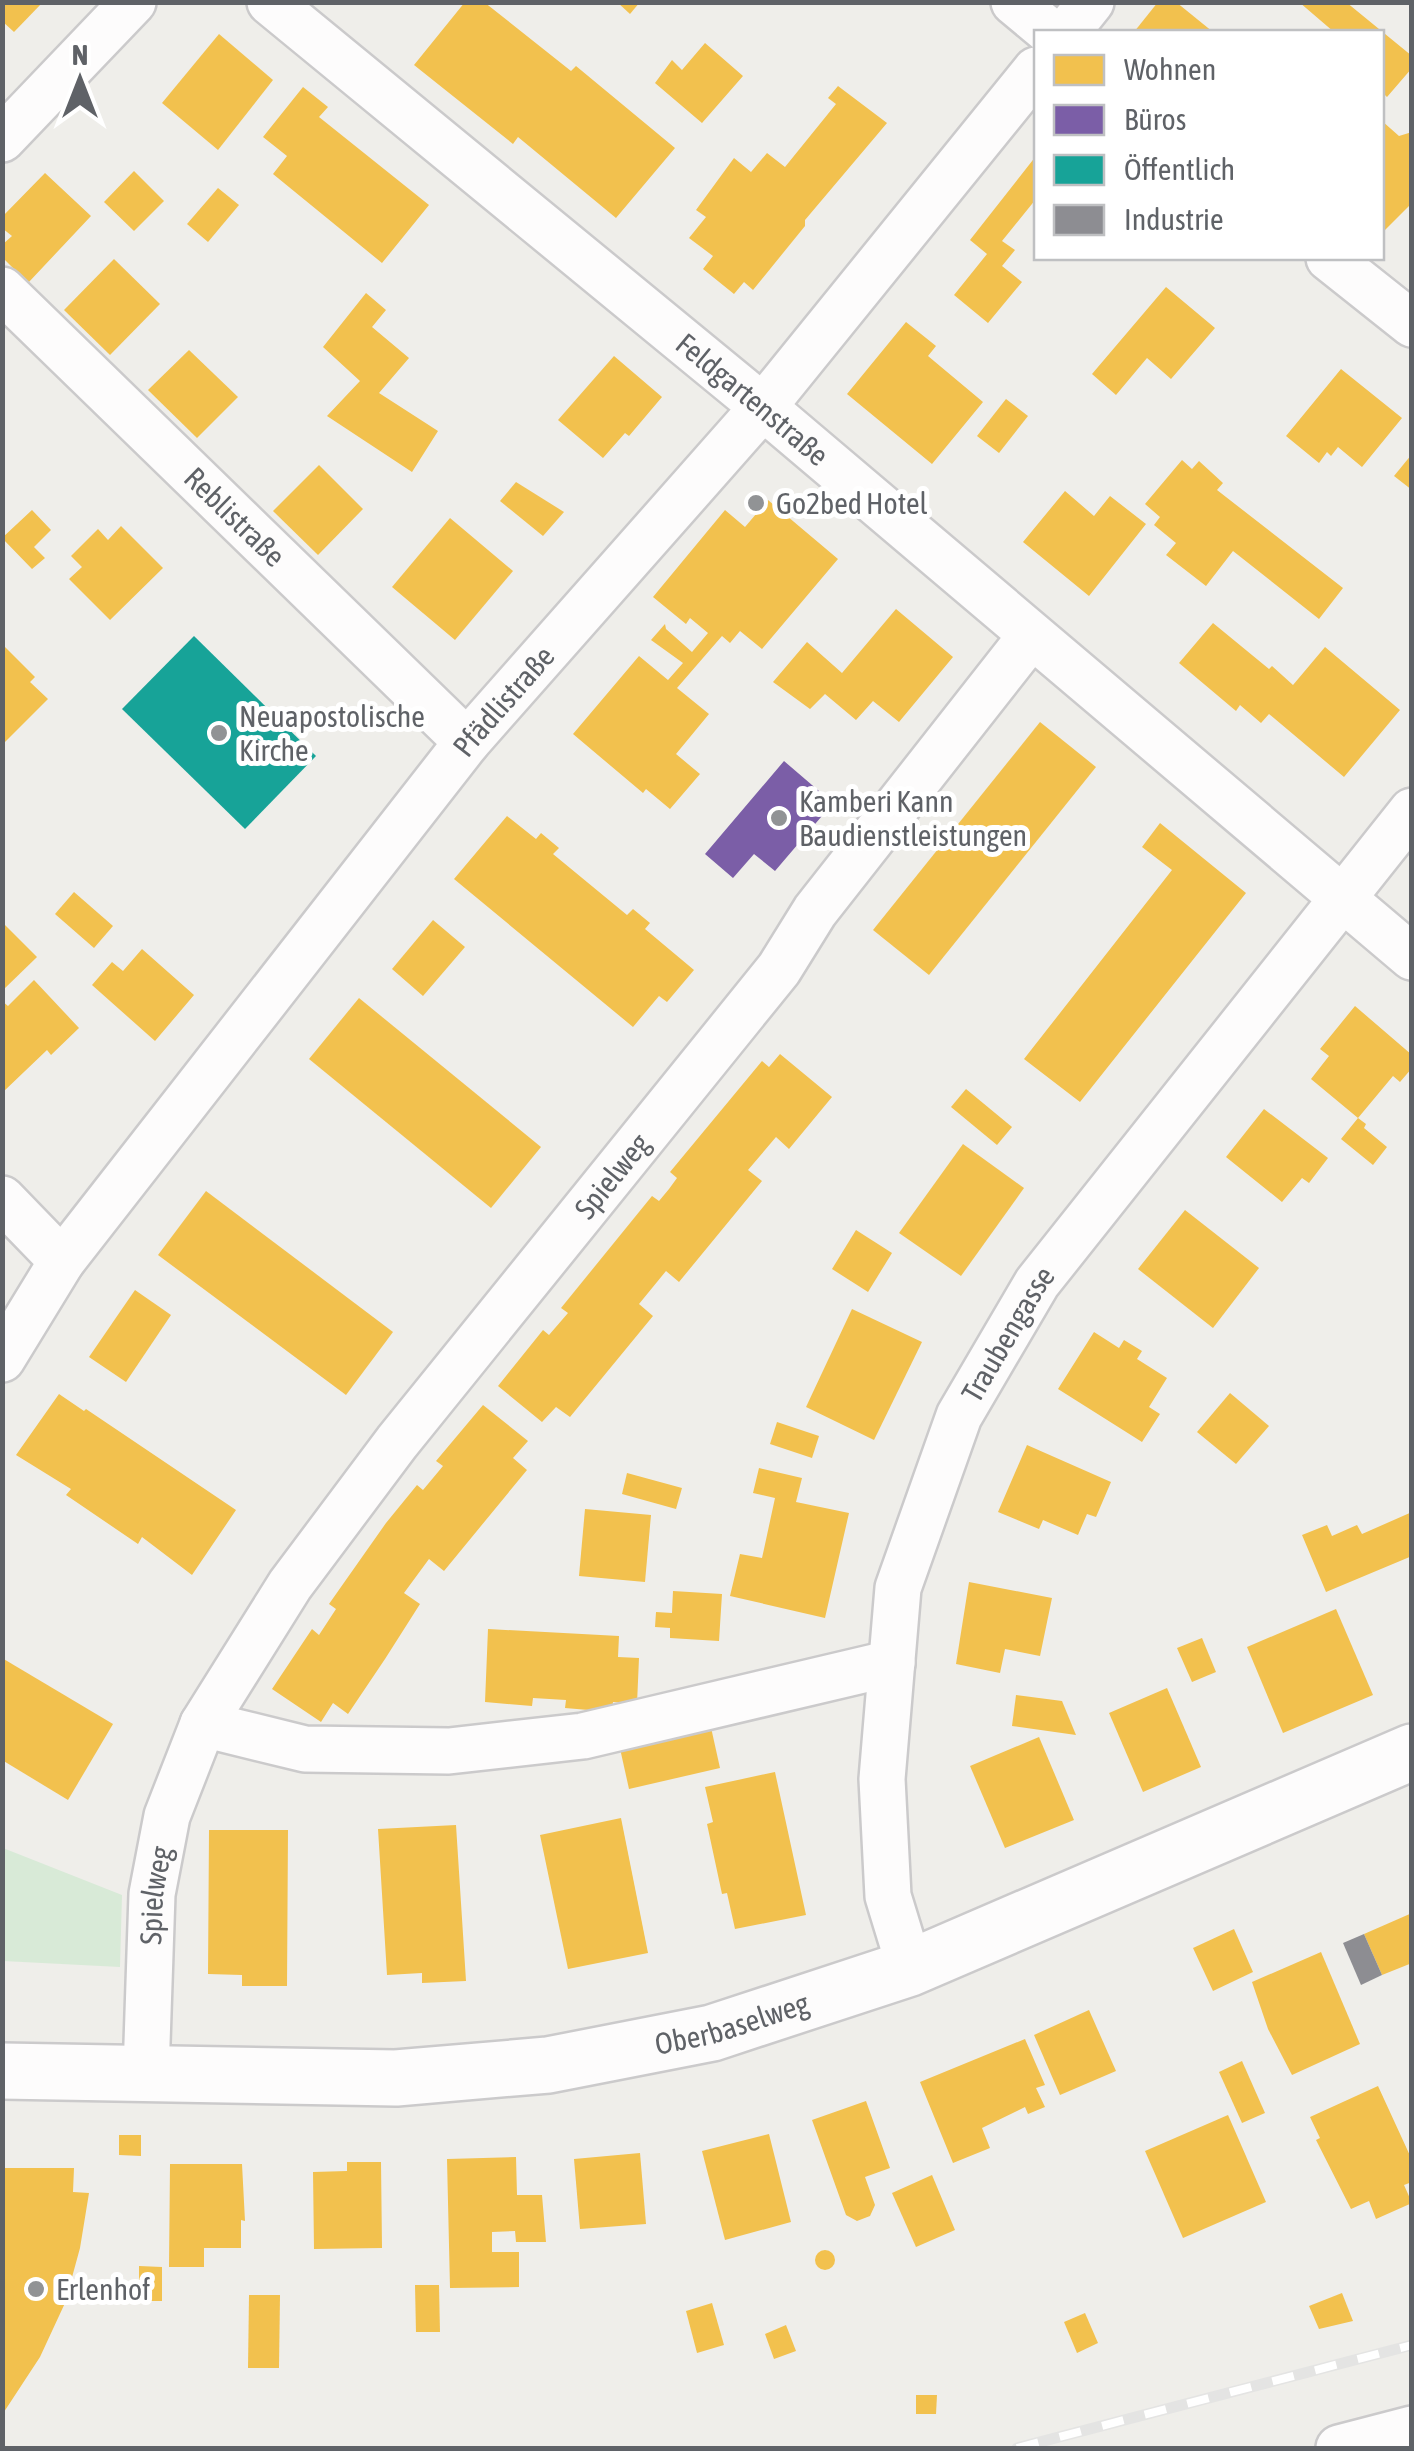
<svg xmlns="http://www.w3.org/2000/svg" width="1414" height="2451" viewBox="0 0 1414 2451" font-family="'Asap Condensed',sans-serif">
	<rect width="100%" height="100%" fill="#efeeea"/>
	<!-- park -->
	<path fill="#d8ead7" d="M3,1848L122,1895L120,1967L3,1961Z"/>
	<!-- homes -->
	<g fill="#f2c14e">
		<path d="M2,2H43L14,32L2,21Z"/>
		<path d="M465,2H484L571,71L576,66L675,148L616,218L518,137L513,144L414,65Z"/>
		<path d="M617,2H640L630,14Z"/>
		<path d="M1158,2H1176L1213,32H1134Z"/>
		<path d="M1299,2H1346L1412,56V68L1387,97L1382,92V32H1334Z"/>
		<path d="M219,34L273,80L218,150L162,103Z"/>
		<path d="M705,43L743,76L702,123L655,83L672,60L682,70Z"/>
		<path d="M838,86L887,123L805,220V226L753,290L744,282L734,294L703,269L713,256L689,238L706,217L696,210L734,158L751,172L767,153L785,167L836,104L828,98Z"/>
		<path d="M303,87L328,107L319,117L429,205L382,263L273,174L287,156L263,137Z"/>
		<path d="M1382,121L1399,136L1412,132V203L1382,233Z"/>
		<path d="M1036,156V199L1002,241L1015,250L1002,266L1022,282L988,323L954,295L987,254L970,240Z"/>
		<path d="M134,171L164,201L134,231L104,202Z"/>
		<path d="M45,173L91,216L28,283L2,257V245L12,236L2,228V217Z"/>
		<path d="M218,188L239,205L208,242L187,224Z"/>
		<path d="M114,259L160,304L110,355L64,310Z"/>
		<path d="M1166,287L1215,328L1171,379L1147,358L1116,395L1092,374Z"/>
		<path d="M366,293L386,310L372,327L409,358L379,393L438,431L412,472L327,416L360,381L323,347Z"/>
		<path d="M906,322L936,346L928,356L983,402L932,464L847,394Z"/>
		<path d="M189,350L238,397L197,438L148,390Z"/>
		<path d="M614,356L662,397L629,436L625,433L603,458L558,420Z"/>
		<path d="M1341,369L1402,418L1362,467L1338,447L1331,456L1327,452L1319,463L1286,436Z"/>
		<path d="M1006,399L1028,416L999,453L977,436Z"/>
		<path d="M1412,454V490L1394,476Z"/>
		<path d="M1182,460L1192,469L1199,461L1223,483L1217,490L1343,588L1319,619L1233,551L1206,586L1166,555L1176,543L1154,525L1160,517L1145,504Z"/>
		<path d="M319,465L363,509L318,555L273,511Z"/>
		<path d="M516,482L564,512L543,536L500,501Z"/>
		<path d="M1065,491L1094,516L1110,496L1146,524L1089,596L1023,542Z"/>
		<path d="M768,500L838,559L762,649L740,631L730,643L722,636L677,688L709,714L676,754L700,774L670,809L646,789L643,793L573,734L639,656L668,680L683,663L651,640L665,624L666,629L692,652L708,633L690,618L686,624L653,597L725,510L745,527Z"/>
		<path d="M32,510L51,530L34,547L45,558L32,569L2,538Z"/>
		<path d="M450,518L513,571L455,640L392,587Z"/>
		<path d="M121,526L163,568L110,620L69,579L82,567L71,556L98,529L108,540Z"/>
		<path d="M896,609L953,657L899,722L873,701L856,720L825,694L810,709L773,682L807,642L842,673Z"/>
		<path d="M1213,623L1269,669L1272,666L1293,685L1325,647L1400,710L1344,777L1269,714L1261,723L1240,705L1236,711L1179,663Z"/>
		<path d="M2,644L35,677L30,682L48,699L2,745Z"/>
		<path d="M1040,722L1096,767L929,975L873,930Z"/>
		<path d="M507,816L536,839L541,833L559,848L553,854L627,915L633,909L650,923L645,929L694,970L667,1002L659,996L633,1027L454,879Z"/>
		<path d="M1160,823L1246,893L1080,1102L1024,1059L1172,870L1142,847Z"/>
		<path d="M74,892L113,926L94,948L55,914Z"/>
		<path d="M433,920L465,947L423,996L392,969Z"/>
		<path d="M2,922L37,957L2,991Z"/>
		<path d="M142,949L194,995L155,1041L92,985L112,962L123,971Z"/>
		<path d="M34,980L79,1028L51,1055L47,1050L2,1093V1001L8,1006Z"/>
		<path d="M359,998L541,1147L491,1208L309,1059Z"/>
		<path d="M1355,1006L1412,1055V1068L1400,1082L1393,1076L1358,1118L1311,1079L1329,1056L1320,1049Z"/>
		<path d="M780,1054L832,1097L789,1149L776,1137L748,1170L762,1181L679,1282L666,1271L639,1304L653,1316L570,1417L556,1407L542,1422L498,1386L543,1330L549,1335L568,1313L561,1308L652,1196L659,1201L669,1189L677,1178L670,1172L762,1061L769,1067Z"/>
		<path d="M966,1089L1012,1127L997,1145L951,1107Z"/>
		<path d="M1264,1109L1328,1158L1309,1183L1302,1178L1282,1202L1226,1157Z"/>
		<path d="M1358,1118L1366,1124L1364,1128L1387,1147L1373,1165L1341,1139Z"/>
		<path d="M963,1144L1024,1188L961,1276L899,1233Z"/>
		<path d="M206,1191L393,1332L346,1395L158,1255Z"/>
		<path d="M1185,1210L1259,1268L1213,1328L1138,1269Z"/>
		<path d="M856,1230L892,1253L868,1292L832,1269Z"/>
		<path d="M135,1290L171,1315L126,1382L89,1357Z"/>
		<path d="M852,1309L922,1342L874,1440L806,1407Z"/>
		<path d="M1094,1332L1119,1348L1124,1340L1142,1351L1137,1359L1167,1378L1149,1407L1160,1414L1142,1442L1058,1389Z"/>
		<path d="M1230,1393L1269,1426L1236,1464L1197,1432Z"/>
		<path d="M59,1394L84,1411L86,1409L236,1510L192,1575L142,1537L138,1544L66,1495L71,1489L16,1455Z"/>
		<path d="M483,1405L528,1441L513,1458L527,1470L444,1571L429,1559L404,1593L420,1604L385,1659L348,1714L333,1703L321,1722L272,1689L312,1629L319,1635L336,1609L329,1604L386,1523L417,1485L423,1490L443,1466L436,1461Z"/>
		<path d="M777,1422L819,1436L812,1458L770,1444Z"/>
		<path d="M1027,1445L1111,1482L1096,1517L1087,1514L1078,1535L1043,1520L1039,1529L998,1512Z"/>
		<path d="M759,1468L802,1478L796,1502L849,1513L825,1618L730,1596L740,1554L762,1558L764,1549L775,1498L753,1493Z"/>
		<path d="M627,1473L682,1488L676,1509L622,1494Z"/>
		<path d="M585,1509L651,1515L645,1582L579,1576Z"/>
		<path d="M1412,1512V1556L1326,1592L1302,1535L1327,1525L1332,1536L1357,1525L1362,1534Z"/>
		<path d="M969,1582L1052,1598L1040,1656L1005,1649L1000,1673L956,1664Z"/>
		<path d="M673,1591L722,1594L719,1641L670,1638V1628L655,1627L656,1612L672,1613Z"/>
		<path d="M1336,1609L1373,1695L1283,1733L1247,1647Z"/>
		<path d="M488,1629L619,1636L618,1657L639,1658L637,1704L613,1702L612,1712L565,1708L566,1700L533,1698L532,1706L485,1702Z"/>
		<path d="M1202,1638L1216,1672L1192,1682L1177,1648Z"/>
		<path d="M2,1658L113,1724L68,1800L2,1760Z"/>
		<path d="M1167,1688L1201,1767L1143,1792L1109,1713Z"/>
		<path d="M1016,1695L1062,1701L1076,1735L1012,1726Z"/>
		<path d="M710,1723L720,1768L629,1789L619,1744Z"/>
		<path d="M1039,1737L1074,1820L1005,1848L970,1766Z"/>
		<path d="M775,1772L806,1915L735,1929L727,1893L722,1894L707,1824L713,1822L705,1787Z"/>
		<path d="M621,1818L648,1953L568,1969L540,1835Z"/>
		<path d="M456,1825L466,1981L422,1983V1973L387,1975L378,1829Z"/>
		<path d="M209,1830H288L287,1986H242V1975L208,1974Z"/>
		<path d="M1412,1913V1963L1382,1975L1364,1934Z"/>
		<path d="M1234,1929L1253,1972L1213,1991L1193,1948Z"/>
		<path d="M1321,1952L1360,2044L1292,2075L1268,2029L1252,1982Z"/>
		<path d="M1089,2010L1116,2071L1060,2095L1034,2035Z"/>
		<path d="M1025,2039L1045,2085L1036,2088L1045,2107L1028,2114L1025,2107L982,2128L990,2148L953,2163L920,2082Z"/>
		<path d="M1242,2061L1265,2113L1242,2123L1219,2072Z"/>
		<path d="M1378,2086L1412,2160V2182L1404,2185L1412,2203L1376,2219L1369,2201L1351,2209L1316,2140L1320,2138L1310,2117Z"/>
		<path d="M866,2101L890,2168L865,2177L875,2205L870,2216L857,2221L846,2215L812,2120Z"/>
		<path d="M1228,2115L1266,2202L1183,2238L1145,2151Z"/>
		<path d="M769,2134L791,2222L725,2240L702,2151Z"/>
		<path d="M119,2135H141V2156L119,2155Z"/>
		<path d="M640,2153L646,2224L580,2229L574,2159Z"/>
		<path d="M516,2157L517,2195H542L546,2242H516L515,2231L492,2232V2252H519V2287L450,2288L447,2159Z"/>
		<path d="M347,2162H381L382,2248L314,2249L313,2172L347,2171Z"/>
		<path d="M170,2164H242L245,2221L241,2220V2248H204V2267H169Z"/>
		<path d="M2,2168H74L73,2192L89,2193L80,2248L65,2303L40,2357L2,2415Z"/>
		<path d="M932,2175L955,2230L916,2247L892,2193Z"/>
		<circle cx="825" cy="2260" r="10"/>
		<path d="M139,2266L162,2267V2301H139Z"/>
		<path d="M415,2285H439L440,2332H416Z"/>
		<path d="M1342,2293L1353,2321L1319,2329L1309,2306Z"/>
		<path d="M249,2295H280L279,2368H248Z"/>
		<path d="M712,2303L724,2345L697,2353L686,2311Z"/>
		<path d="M1085,2313L1098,2343L1077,2353L1064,2322Z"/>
		<path d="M786,2325L796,2351L774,2359L765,2334Z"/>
		<path d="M916,2395H937L936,2414H916Z"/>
	</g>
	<!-- offices -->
	<path fill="#7b5ea7" d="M784,761L833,803L775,871L754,854L733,878L705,854Z"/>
	<!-- public -->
	<path fill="#17a398" d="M194,636L316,756L245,829L122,709Z"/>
	<!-- industry -->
	<path fill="#8d8d92" d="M1364,1934L1382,1975L1361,1985L1343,1943Z"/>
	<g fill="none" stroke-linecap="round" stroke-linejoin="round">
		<defs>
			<g id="minor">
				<path id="s1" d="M270,2L763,407L1412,957"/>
				<path d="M1014,2L1050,32"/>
				<path d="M1067,32L1091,2"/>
				<path d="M2,139L133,2"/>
				<path d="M1329,258L1412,324"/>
				<path id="s2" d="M2,290L467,742"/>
				<path d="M2,1199L62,1261"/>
				<path id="s3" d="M2,1359L62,1261L467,742L763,407L1036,70"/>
				<path d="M203,1724L305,1749L449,1751L583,1736L892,1663"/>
				<path id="s4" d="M910,1968L888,1896L882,1779L898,1588L959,1416L1037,1283L1412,811"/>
				<path id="s5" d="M146,2073L152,1894L167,1816L203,1724L290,1585L397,1442L779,969L815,911L1031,636"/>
				<path d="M1339,2448L1412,2429"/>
			</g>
			<g id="tertiary">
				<path id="s6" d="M2,2071L396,2078L548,2065L712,2033L910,1968L1412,1752"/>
			</g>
		</defs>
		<!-- minor casing -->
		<use href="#minor" stroke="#cbcacb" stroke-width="50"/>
		<!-- tertiary casing -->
		<use href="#tertiary" stroke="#cbcacb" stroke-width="60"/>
		<!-- minor -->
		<use href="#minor" stroke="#fdfcfc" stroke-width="45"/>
		<!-- tertiary -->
		<use href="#tertiary" stroke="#fdfcfc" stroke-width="55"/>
		<defs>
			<path id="rail" d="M1017,2448L1412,2345"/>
		</defs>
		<!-- rail casing -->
		<use href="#rail" stroke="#e4e4e3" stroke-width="11"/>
		<!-- rail -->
		<use href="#rail" stroke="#fff" stroke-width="8" stroke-dasharray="22" stroke-linecap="butt"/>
	</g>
	<!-- markers -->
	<g fill="#919395" stroke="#fff" stroke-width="4">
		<circle cx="756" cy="503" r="10"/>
		<circle cx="219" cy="733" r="10"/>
		<circle cx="779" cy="818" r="10"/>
		<circle cx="36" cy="2289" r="10"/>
	</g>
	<g text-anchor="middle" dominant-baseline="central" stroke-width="10" stroke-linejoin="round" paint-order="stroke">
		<!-- street labels -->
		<g font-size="30" fill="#5f6267" stroke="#fff">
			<text stroke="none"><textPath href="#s1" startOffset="625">Feldgartenstraße</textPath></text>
			<text stroke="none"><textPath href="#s2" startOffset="325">Reblistraße</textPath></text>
			<text stroke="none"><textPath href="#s3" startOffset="828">Pfädlistraße</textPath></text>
			<text stroke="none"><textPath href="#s5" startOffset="1042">Spielweg</textPath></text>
			<text stroke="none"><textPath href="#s4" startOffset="662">Traubengasse</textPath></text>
			<text stroke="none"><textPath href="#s5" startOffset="178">Spielweg</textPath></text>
			<text stroke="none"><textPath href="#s6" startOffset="735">Oberbaselweg</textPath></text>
		</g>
		<!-- poi labels -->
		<g font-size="30" fill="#5f6267" stroke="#fff" text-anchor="start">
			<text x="776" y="503">Go2bed Hotel</text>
			<text x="239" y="716">Neuapostolische<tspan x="239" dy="34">Kirche</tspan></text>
			<text x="799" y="801">Kamberi Kann<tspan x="799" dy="34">Baudienstleistungen</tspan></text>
			<text x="56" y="2289">Erlenhof</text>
		</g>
	</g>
	<!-- border -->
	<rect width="1414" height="2451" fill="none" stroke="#5f6267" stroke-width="10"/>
	<!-- legend -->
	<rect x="1034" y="30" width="350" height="230" fill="#ffffff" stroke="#bfc0c2" stroke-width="2.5"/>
	<rect x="1054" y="55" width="50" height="30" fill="#f2c14e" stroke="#bfc0c2" stroke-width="2.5"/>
	<text x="1124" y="80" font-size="30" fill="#5f6267">Wohnen</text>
	<rect x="1054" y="105" width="50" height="30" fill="#7b5ea7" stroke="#bfc0c2" stroke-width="2.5"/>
	<text x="1124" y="130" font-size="30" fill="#5f6267">Büros</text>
	<rect x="1054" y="155" width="50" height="30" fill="#17a398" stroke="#bfc0c2" stroke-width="2.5"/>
	<text x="1124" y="180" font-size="30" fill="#5f6267">Öffentlich</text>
	<rect x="1054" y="205" width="50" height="30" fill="#8d8d92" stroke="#bfc0c2" stroke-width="2.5"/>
	<text x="1124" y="230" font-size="30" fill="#5f6267">Industrie</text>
	<!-- north arrow -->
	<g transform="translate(80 80)" stroke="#ffffff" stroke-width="8" paint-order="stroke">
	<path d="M0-8L18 38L0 25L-18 38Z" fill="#5f6267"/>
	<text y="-15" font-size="28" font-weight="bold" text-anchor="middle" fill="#5f6267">N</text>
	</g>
</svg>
